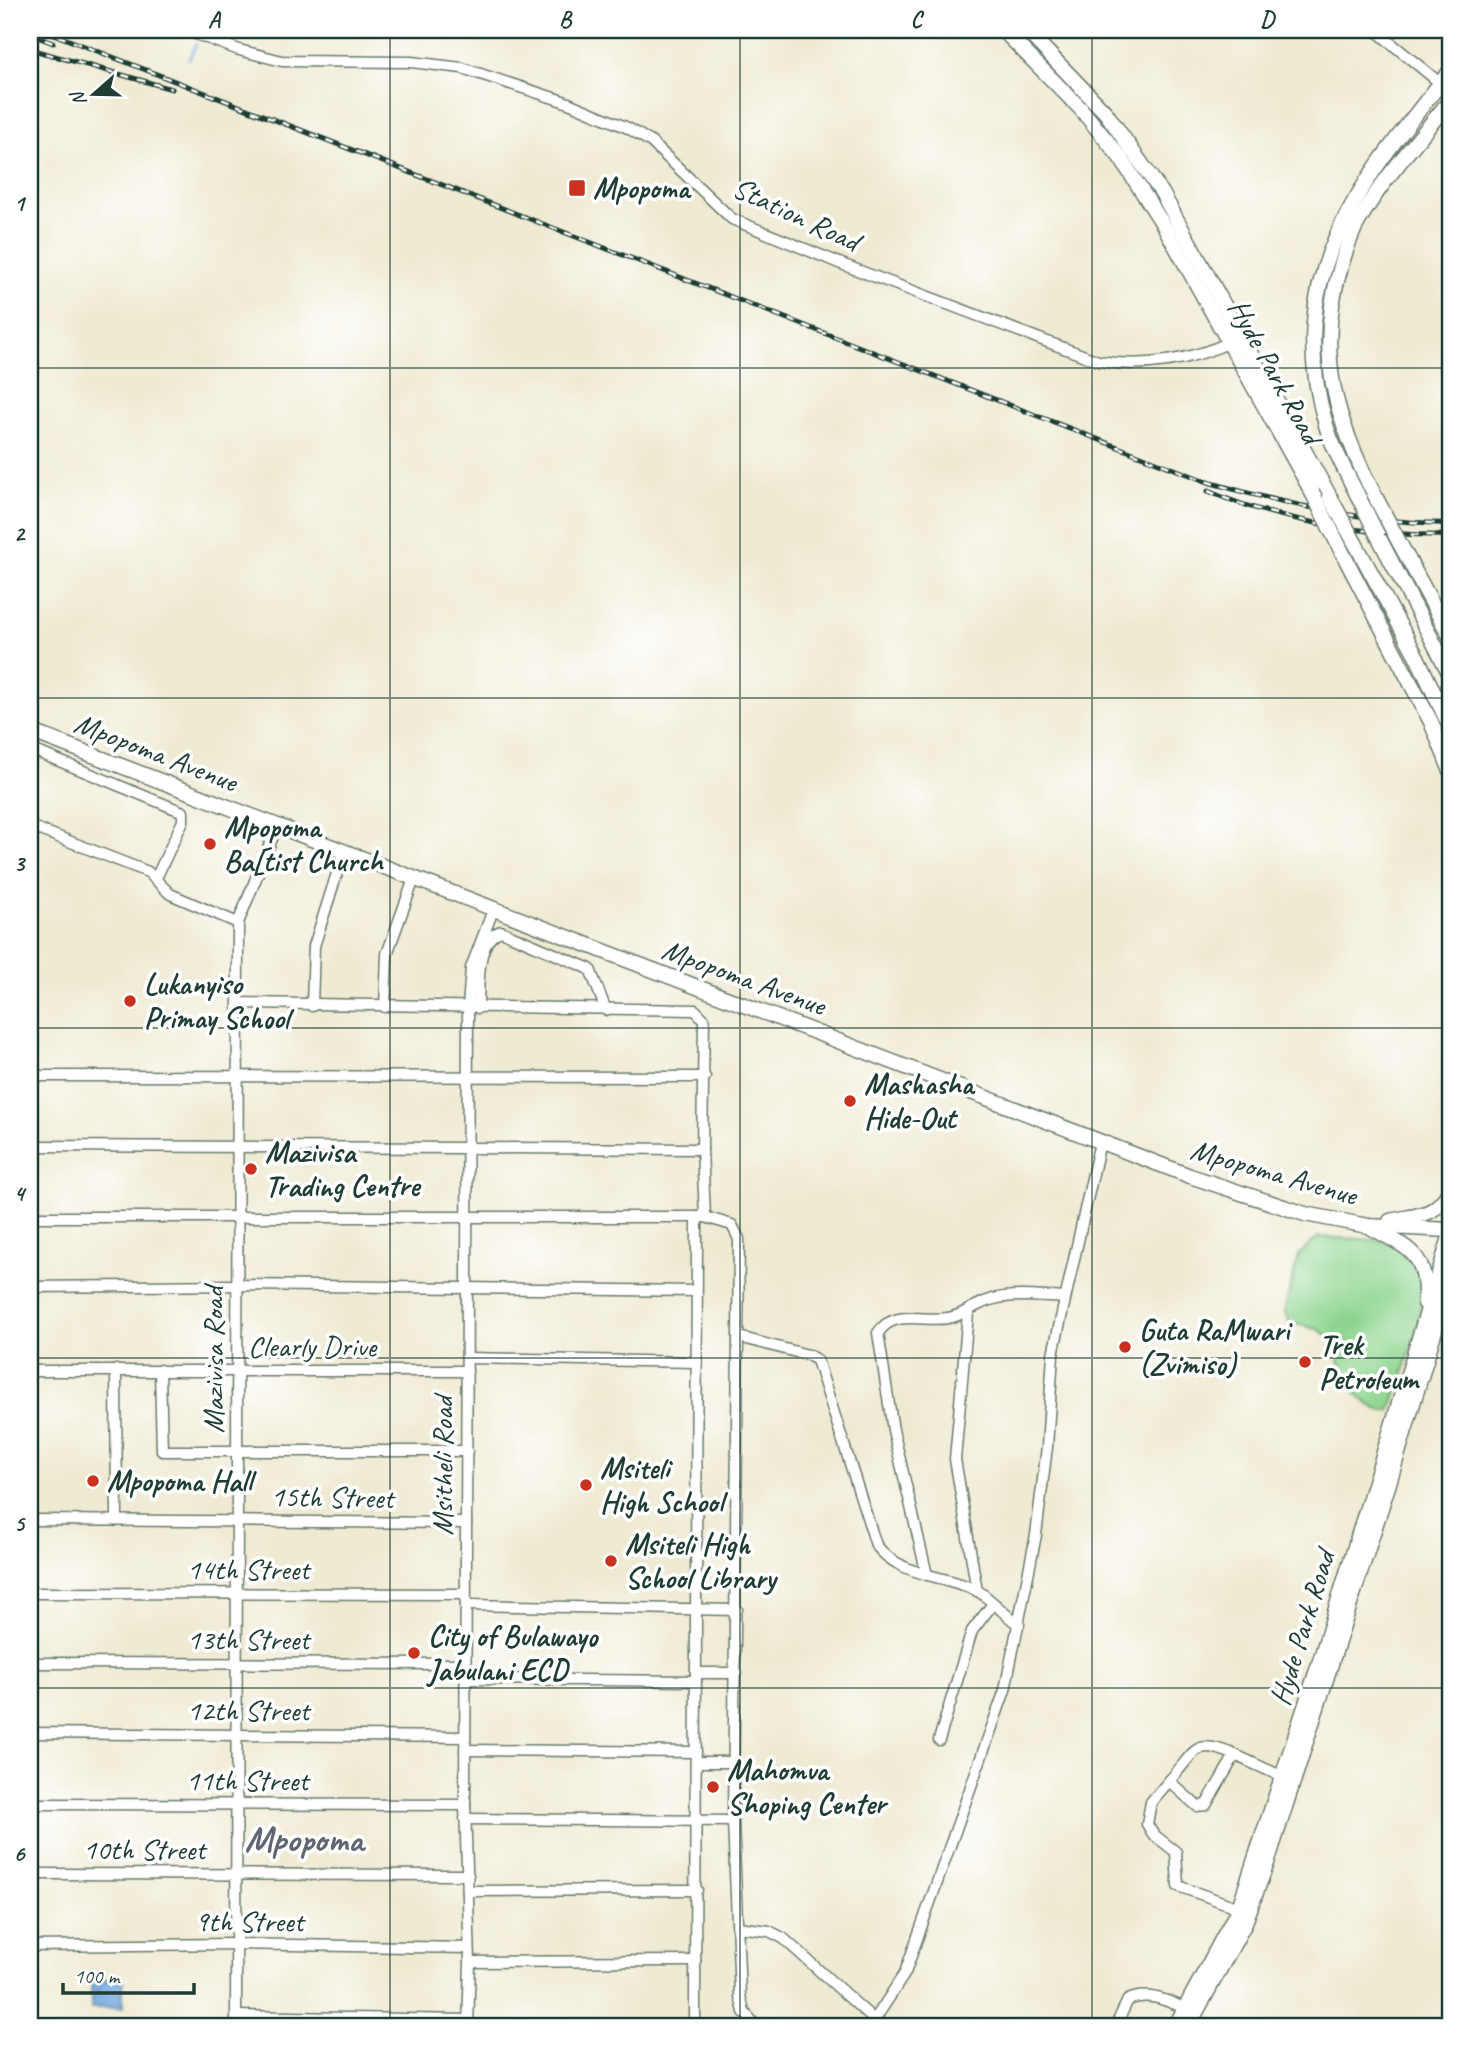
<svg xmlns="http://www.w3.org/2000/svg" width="1481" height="2057" viewBox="0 0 1481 2057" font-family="Caveat,sans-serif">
	<defs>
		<pattern id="water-ripples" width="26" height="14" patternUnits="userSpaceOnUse" patternTransform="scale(1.75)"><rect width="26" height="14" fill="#71a7df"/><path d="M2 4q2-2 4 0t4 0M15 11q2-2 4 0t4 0" fill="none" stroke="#5c89b6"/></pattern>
	</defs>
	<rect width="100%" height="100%" fill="#fff"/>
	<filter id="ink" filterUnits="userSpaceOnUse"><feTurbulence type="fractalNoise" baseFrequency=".0143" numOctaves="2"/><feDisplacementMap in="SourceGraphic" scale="14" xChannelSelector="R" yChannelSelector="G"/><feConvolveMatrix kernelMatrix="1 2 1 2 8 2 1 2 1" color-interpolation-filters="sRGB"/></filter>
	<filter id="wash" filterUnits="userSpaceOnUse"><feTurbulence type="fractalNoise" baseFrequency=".00686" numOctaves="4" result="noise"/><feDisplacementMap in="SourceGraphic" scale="28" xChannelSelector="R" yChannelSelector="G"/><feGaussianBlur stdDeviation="1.57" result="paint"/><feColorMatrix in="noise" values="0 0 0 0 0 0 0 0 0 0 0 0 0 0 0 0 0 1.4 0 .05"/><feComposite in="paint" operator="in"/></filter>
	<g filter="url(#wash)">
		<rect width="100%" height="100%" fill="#efead2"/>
		<!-- grass -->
		<path fill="#8ed58f" stroke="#568962" stroke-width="2" d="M1318,1237C1339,1239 1387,1237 1403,1248C1445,1276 1403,1374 1390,1411C1372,1414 1350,1389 1343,1374C1339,1364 1338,1351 1335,1340L1317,1329L1290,1323L1284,1311L1299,1255Z"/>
		<!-- water -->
		<rect fill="url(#water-ripples)" stroke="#48728a" stroke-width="2" x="91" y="1979" width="32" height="29"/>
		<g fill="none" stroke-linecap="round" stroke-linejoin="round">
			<!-- stream -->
			<path stroke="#71a7df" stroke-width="2.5" d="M189,59L196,44"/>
		</g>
	</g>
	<g filter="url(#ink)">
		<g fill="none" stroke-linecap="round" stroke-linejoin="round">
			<defs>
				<g id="street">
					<path d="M185,30L239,50L282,61L411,62L462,68L566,102L628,128L651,142L732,219L844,265L1098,361C1143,368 1192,361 1234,340"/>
					<path d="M1375,30L1451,92"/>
					<path d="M30,749L183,812V821L156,878"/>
					<path d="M30,826L148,872L170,894L238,923"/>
					<path d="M239,1003L695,1010L704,1019L702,1149L705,1217"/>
					<path d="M312,1006L314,946L344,851"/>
					<path d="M385,1007L387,954L414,879"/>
					<path d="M478,1008C479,986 475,939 501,931L590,969L606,1010"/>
					<path d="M30,1076L705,1077"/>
					<path d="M30,1146L702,1149"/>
					<path d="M30,1217H705L732,1225L739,1239L733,1821L740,1996L744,2012L757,2027"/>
					<path d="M30,1287L237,1285L696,1291"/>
					<path d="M968,1313L955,1459L977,1591"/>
					<path d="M739,1337L808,1355L817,1360L876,1545C900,1577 943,1574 976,1590C989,1597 1006,1616 1019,1625"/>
					<path d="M467,1358L697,1362"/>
					<path d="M116,1370L117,1520"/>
					<path d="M160,1370L162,1451H467"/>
					<path d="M30,1371H467"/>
					<path d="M30,1520L466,1523"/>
					<path d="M927,1575L893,1430L878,1333C893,1309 924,1322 948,1318C961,1316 967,1310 978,1305C1003,1291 1037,1297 1065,1298"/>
					<path d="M30,1593L465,1594"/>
					<path d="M466,1605L737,1610"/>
					<path d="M30,1663L465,1664"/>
					<path d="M696,1673H736"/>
					<path d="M466,1679L696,1681"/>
					<path d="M30,1733L465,1737"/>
					<path d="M939,1740L972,1631L992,1605"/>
					<path d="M465,1750L696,1752"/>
					<path d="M696,1762H734"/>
					<path d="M1169,1781C1197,1751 1193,1737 1235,1755"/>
					<path d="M30,1804L465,1805"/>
					<path d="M465,1819L733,1821"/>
					<path d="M30,1874L468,1875"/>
					<path d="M468,1891L697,1890"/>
					<path d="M1239,1908L1178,1886L1176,1852L1153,1834L1147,1824L1151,1802L1169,1781L1197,1806L1206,1805L1235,1755L1283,1777"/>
					<path d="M738,1927L769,1931L783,1938L882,2027"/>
					<path d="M30,1946L236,1944L469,1948"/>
					<path d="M470,1962L695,1961"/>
					<path d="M236,2016L468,2020"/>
					<path d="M236,2027L238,923L277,826"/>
					<path d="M468,2027L470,1962L465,1805L468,1007L471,968L493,910"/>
					<path d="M695,2027L697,1217"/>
					<path d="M870,2027L905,1973L1005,1690L1036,1535L1047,1447L1053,1354L1100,1142"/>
					<path d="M1115,2027L1128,2000C1149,1991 1167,2001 1187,2009"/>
				</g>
				<g id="secondary">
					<path d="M1003,30L1081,109L1120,157L1166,229L1312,492"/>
					<path d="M1026,30L1106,113L1162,193L1330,497"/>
					<path d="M1357,494C1346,472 1333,449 1326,425C1281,273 1362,181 1451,70"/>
					<path d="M1377,500C1336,421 1314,355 1341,266C1346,250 1351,232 1361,217C1386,175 1421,137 1451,99"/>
					<path d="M1377,534L1451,676"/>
					<path d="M1399,542L1451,638"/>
					<path d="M1355,543L1417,657L1451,729"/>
					<path d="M1341,550L1431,722L1451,771"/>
					<path d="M30,731L1190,1176L1305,1214L1368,1226L1451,1230"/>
					<path d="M1390,1221C1420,1214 1434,1218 1451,1189"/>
					<path d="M1372,1228C1412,1250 1427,1254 1425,1303"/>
					<path d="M1175,2027L1239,1908L1319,1664L1451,1234"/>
					<path d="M1188,2027L1244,1925L1268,1860L1389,1483L1451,1277"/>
				</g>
			</defs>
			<!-- street casing -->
			<use href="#street" stroke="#687a6b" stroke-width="13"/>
			<!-- secondary casing -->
			<use href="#secondary" stroke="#687a6b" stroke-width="17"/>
			<!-- street -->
			<use href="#street" stroke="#fff" stroke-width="10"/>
			<!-- secondary -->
			<use href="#secondary" stroke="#fff" stroke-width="14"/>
			<defs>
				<g id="rail">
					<path d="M43,30L1208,482C1279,503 1378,525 1451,523"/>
					<path d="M30,34L53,43"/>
					<path d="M30,49L172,89"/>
					<path d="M1208,491C1275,521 1378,537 1451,535"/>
				</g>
			</defs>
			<!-- rail casing -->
			<use href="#rail" stroke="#1f3d34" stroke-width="5"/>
			<!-- rail -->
			<use href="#rail" stroke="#fff" stroke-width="2.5" stroke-dasharray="8" stroke-linecap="butt"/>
			<defs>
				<g id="secondary-bridge">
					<path d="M1312,492L1341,550"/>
					<path d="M1357,494L1377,534"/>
					<path d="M1330,497L1355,543"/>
					<path d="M1377,500L1399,542"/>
				</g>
			</defs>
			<!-- secondary-bridge casing -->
			<use href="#secondary-bridge" stroke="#687a6b" stroke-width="17" stroke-linecap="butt"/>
			<!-- secondary-bridge -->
			<use href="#secondary-bridge" stroke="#fff" stroke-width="14"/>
		</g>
	</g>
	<!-- grid -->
	<path fill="none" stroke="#1f3d34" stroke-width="2" stroke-opacity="0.55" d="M390,30V2027M740,30V2027M1092,30V2027M30,368H1451M30,698H1451M30,1028H1451M30,1358H1451M30,1688H1451"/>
	<!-- markers -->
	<g fill="#c8321e" stroke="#fff" stroke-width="2.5">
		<rect x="568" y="179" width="18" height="18" rx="3.5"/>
		<circle cx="210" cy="844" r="7"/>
		<circle cx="130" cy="1001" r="7"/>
		<circle cx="850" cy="1101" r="7"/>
		<circle cx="251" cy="1169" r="7"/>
		<circle cx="1125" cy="1347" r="7"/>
		<circle cx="1305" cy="1362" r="7"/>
		<circle cx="93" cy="1481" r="7"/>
		<circle cx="586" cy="1485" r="7"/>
		<circle cx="611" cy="1561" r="7"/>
		<circle cx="414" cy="1653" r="7"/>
		<circle cx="713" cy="1787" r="7"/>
	</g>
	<g text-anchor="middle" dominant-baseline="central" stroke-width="7" stroke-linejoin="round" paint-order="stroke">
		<!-- poi labels -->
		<g font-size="30" font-weight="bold" fill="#1f3d34" stroke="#fff" text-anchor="start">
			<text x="593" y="188">Mpopoma</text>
			<text x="224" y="827">Mpopoma<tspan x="224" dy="34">Ba[tist Church</tspan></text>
			<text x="144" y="984">Lukanyiso<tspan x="144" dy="34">Primay School</tspan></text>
			<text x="864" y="1084">Mashasha<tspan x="864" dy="34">Hide-Out</tspan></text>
			<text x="265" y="1152">Mazivisa<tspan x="265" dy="34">Trading Centre</tspan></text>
			<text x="1139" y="1330">Guta RaMwari<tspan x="1139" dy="34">(Zvimiso)</tspan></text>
			<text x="1319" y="1345">Trek<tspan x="1319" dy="34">Petroleum</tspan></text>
			<text x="600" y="1468">Msiteli<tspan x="600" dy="34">High School</tspan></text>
			<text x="107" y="1481">Mpopoma Hall</text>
			<text x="625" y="1544">Msiteli High<tspan x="625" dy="34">School Library</tspan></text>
			<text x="428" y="1636">City of Bulawayo<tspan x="428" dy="34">Jabulani ECD</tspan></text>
			<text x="727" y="1770">Mahomva<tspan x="727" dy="34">Shoping Center</tspan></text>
		</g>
		<!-- street labels -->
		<g font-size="30" fill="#1f3d34" stroke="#fff">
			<text transform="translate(796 214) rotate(25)">Station Road</text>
			<text transform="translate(1275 371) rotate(61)">Hyde Park Road</text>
			<text transform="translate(156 752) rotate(21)">Mpopoma Avenue</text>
			<text transform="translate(744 977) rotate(20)">Mpopoma Avenue</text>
			<text transform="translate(1274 1172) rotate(16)">Mpopoma Avenue</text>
			<text x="312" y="1346">Clearly Drive</text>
			<text transform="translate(213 1360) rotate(-90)">Mazivisa Road</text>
			<text transform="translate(442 1466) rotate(-90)">Msitheli Road</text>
			<text transform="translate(332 1497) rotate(1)">15th Street</text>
			<text x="248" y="1569">14th Street</text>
			<text transform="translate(1302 1628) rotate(-73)">Hyde Park Road</text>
			<text x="248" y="1639">13th Street</text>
			<text x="248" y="1710">12th Street</text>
			<text x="247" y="1780">11th Street</text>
			<text x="144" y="1849">10th Street</text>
			<text x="249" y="1921">9th Street</text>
		</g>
		<!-- district labels -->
		<g font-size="37" font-weight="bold" fill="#606572" stroke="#fff">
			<text x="304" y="1838">Mpopoma</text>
		</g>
	</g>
	<!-- margin -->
	<rect width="1481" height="2057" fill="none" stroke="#fff" stroke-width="77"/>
	<!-- north arrow -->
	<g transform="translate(94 94) rotate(250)" stroke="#ffffff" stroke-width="5" paint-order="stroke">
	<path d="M0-5L12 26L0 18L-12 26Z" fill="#1f3d34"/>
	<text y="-10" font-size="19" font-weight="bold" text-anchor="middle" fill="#1f3d34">N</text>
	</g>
	<!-- scale -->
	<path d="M63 1983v10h131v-10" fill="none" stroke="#1f3d34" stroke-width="3.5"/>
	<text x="74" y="1983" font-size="21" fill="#1f3d34" stroke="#ffffff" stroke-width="5" paint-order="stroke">100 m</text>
	<rect x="38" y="38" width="1404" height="1980" fill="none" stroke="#1f3d34" stroke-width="2.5"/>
	<g font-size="23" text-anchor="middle" font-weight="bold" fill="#1f3d34">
		<text x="214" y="27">A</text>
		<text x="565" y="27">B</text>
		<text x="916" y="27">C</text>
		<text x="1267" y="27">D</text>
		<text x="19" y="211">1</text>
		<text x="19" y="541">2</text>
		<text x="19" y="871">3</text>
		<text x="19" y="1201">4</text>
		<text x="19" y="1531">5</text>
		<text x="19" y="1861">6</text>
	</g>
</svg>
